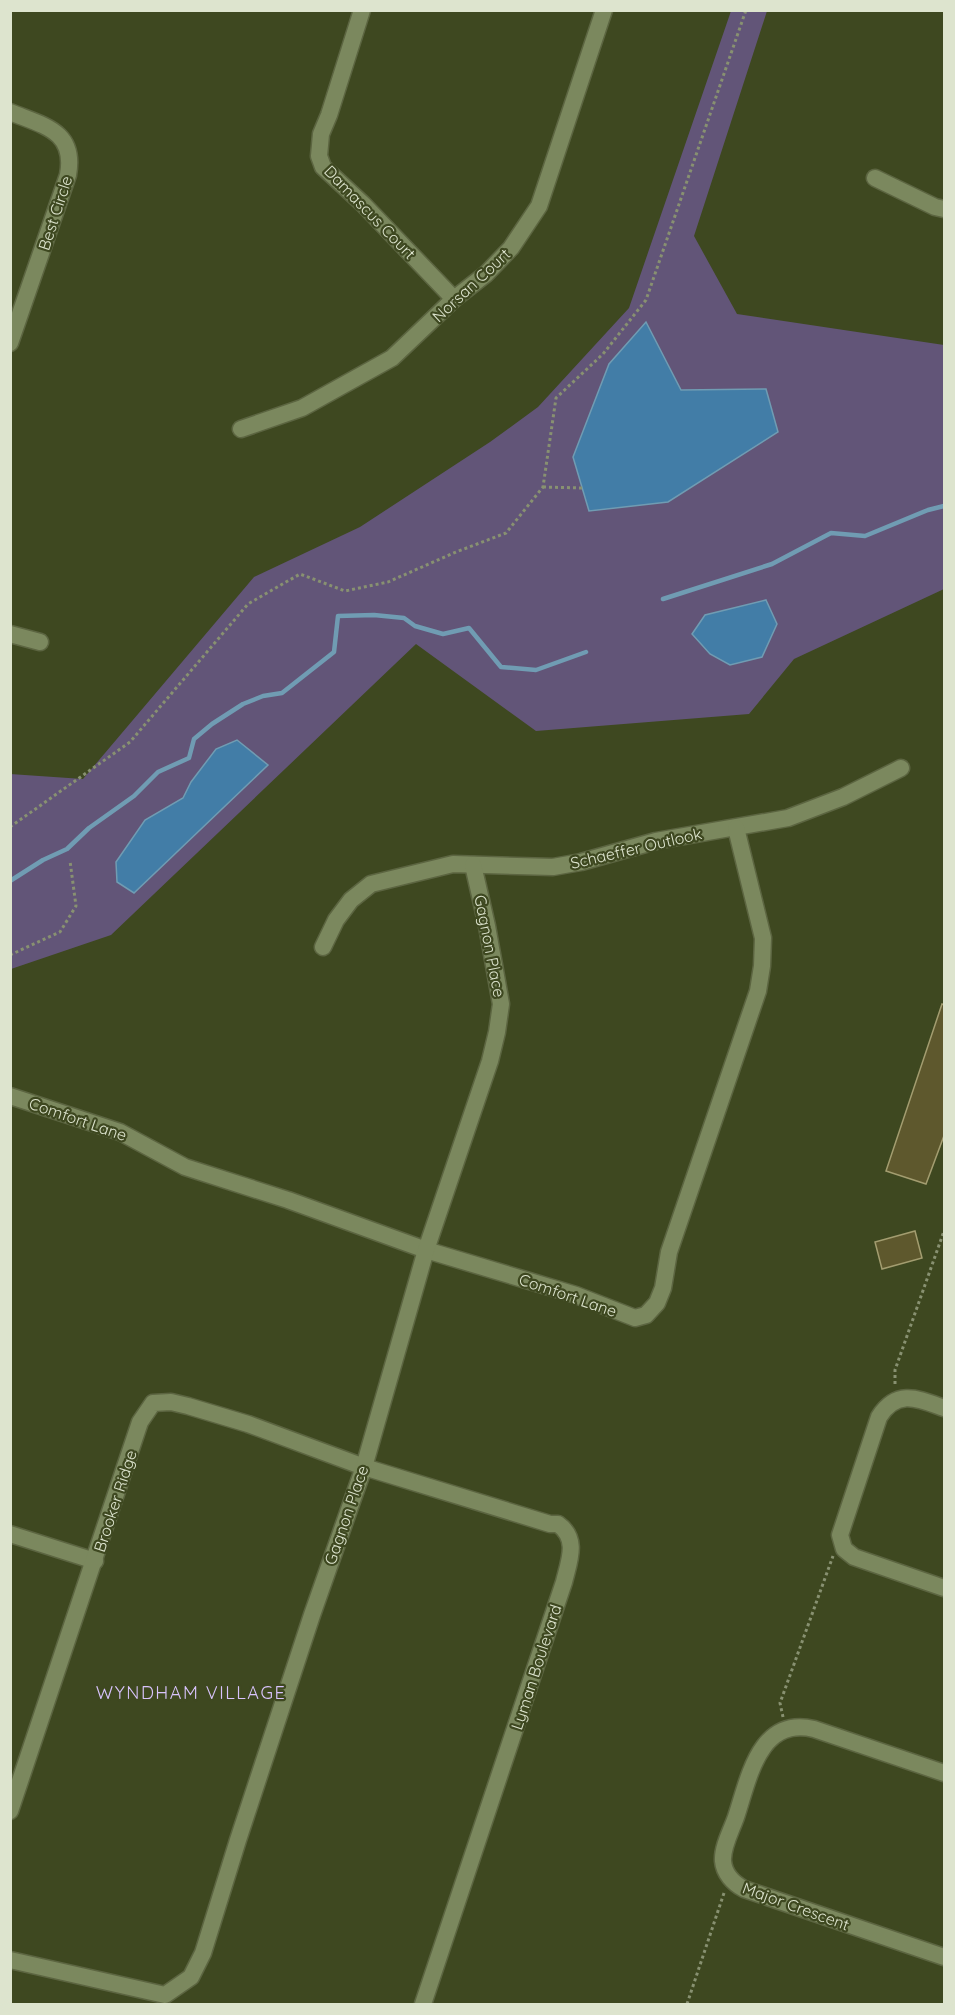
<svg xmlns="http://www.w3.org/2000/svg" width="955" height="2015" viewBox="0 0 955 2015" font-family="Quicksand,sans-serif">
	<rect width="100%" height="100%" fill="#3e4820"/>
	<!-- green -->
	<path fill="#625578" d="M731,11H767L694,236L737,314L944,345V589L794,659L749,714L536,731L416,644L111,935L11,969L10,774L83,779L254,577L360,527L490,442L538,407L629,308Z"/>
	<!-- water -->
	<g fill="#427da7" stroke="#709cb3" stroke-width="1.5">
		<path d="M646,322L681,390L766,389L778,432L668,502L589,511L573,457L609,364Z"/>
		<path d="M766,600L777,624L762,657L730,665L710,654L692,634L705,615Z"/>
		<path d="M237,740L268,765L134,893L117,882L116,862L145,820L183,798L191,782L216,749Z"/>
	</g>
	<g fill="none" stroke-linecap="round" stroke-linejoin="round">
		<!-- stream -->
		<g stroke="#709cb3" stroke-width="4.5">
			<path d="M663,599L772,564L831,533L865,536L928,510L944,506"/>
			<path d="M10,881L43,860L67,849L89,828L134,796L158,772L189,758L194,739L212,724L243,704L263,696L282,693L334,652L338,616L374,615L404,618L415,626L443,634L469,628L501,667L536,670L586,652"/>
		</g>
	</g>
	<!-- building -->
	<g fill="#5e582d" stroke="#a39d70" stroke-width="1.5">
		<path d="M942,1004L945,1005V1133L926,1184L886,1171Z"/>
		<path d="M915,1231L922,1258L882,1269L875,1242Z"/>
	</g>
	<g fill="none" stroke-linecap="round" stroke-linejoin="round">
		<defs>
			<g id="minor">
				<path d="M362,10L329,115L321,134L319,156L323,167L363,204L454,299"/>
				<path d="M10,112C44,126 76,131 68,175L10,343"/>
				<path d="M875,178L935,207L944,209"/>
				<path d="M241,429L302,408L392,358L454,299L486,274L511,248L539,206L604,10"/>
				<path d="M10,634L40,642"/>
				<path d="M323,947L336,920L351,900L371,884L453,864L553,867L581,862L656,841L788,818L843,797L901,768"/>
				<path d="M10,1096L120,1132L185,1167L288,1200L426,1250L576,1295L635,1318L646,1315L657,1303L663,1288L669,1252L758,991L762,966L763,938L736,828"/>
				<path d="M944,1408C919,1399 897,1388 879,1417L840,1535L844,1549L854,1557L944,1588"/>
				<path d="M10,1534L95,1561"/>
				<path d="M944,1773L814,1729C759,1716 749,1778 736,1817C732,1829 722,1847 723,1861C724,1873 733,1883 744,1889L944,1957"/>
				<path d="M10,1811L140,1422L153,1403L171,1402L188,1406L248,1424L364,1467L550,1524H558C579,1539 569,1561 564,1582L423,2004"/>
				<path d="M10,1960L165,1995L191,1977L203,1953L238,1840L312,1615L364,1467L426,1250L490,1061L497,1032L501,1004L487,926L473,865"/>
			</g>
		</defs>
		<!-- minor casing -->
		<use href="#minor" stroke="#5c6541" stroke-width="19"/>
		<!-- path -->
		<g stroke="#889171" stroke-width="3" stroke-dasharray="3 3" stroke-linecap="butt">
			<path d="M543,487L582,488"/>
			<path d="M10,827L130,742L248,604L300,574L345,591L388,582L456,552L506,533L543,487L556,398L603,354L646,300L746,10"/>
			<path d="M10,955L60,932L76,906L70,861"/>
			<path d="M895,1384V1370L944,1231"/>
			<path d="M783,1717L780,1703L833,1556"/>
			<path d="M687,2004L724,1893"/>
		</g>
		<!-- minor -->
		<use href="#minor" stroke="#7b885e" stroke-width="16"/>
	</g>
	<g text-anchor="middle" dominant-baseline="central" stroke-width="4.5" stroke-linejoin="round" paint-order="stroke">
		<!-- street labels -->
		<g font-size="16" fill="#dde4ce" stroke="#3e4820">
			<text transform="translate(370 212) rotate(46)">Damascus Court</text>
			<text transform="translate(55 213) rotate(-72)">Best Circle</text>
			<text transform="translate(471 285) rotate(-43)">Norsan Court</text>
			<text transform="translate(636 848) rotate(-13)">Schaeffer Outlook</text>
			<text transform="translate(490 946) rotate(79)">Gagnon Place</text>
			<text transform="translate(78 1119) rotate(19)">Comfort Lane</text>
			<text transform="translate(568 1295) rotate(19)">Comfort Lane</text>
			<text transform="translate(115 1501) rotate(-72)">Brooker Ridge</text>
			<text transform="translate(346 1515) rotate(-71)">Gagnon Place</text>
			<text transform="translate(536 1667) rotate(-72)">Lyman Boulevard</text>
			<text transform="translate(796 1906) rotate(20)">Major Crescent</text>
		</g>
		<!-- neighbourhood labels -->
		<g font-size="18" letter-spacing="1.5" fill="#d8c3fc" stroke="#3e4820">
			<text x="191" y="1692">WYNDHAM VILLAGE</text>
		</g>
	</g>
	<!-- border -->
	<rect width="955" height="2015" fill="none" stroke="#dde4ce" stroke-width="24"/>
</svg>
